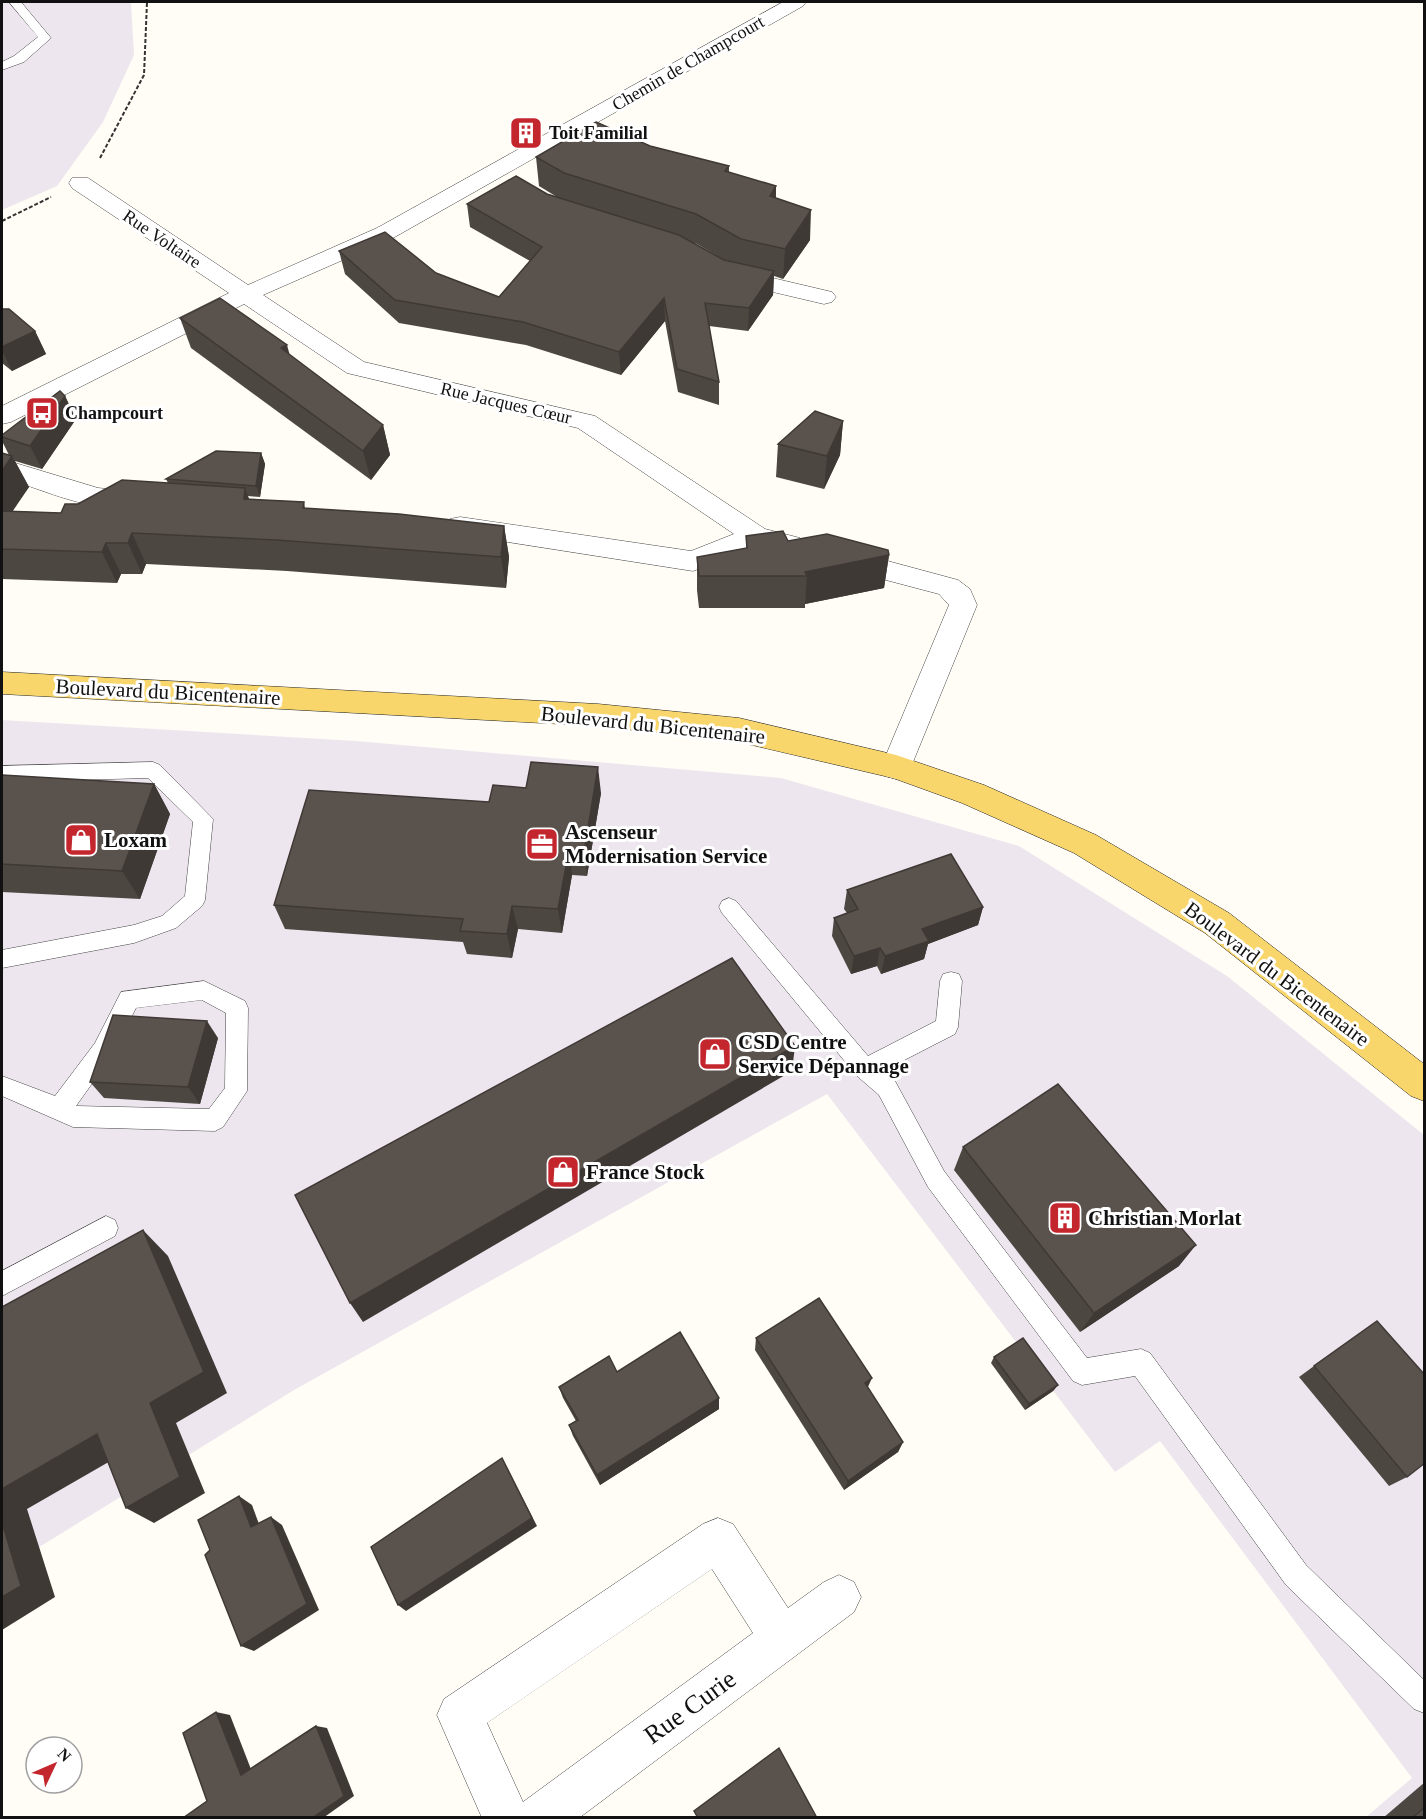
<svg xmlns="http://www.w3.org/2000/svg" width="1426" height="1819" viewBox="0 0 1426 1819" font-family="'Times New Roman',serif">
	<rect width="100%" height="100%" fill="#fffdf5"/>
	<!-- industrial -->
	<g fill="#eee6ef">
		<path d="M2,2H131L134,55L103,122L57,186L2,210Z"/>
		<path d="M2,720L356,741L781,778L1019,846L1227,976L1424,1135V1817H1366L1412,1778L1160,1441L1115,1472L827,1094L294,1390L2,1570Z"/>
	</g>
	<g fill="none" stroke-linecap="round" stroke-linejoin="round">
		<defs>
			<g id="service">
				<path d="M9,2H21L51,38L24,62L2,70V62L14,56L38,37Z"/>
				<path d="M153,762L160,765L213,819L205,900L202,906L176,928L134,943L2,968V950L134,925L162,916L185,896L193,822L148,778L2,782V766Z"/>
				<path d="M729,898L736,901L868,1056L936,1021L940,981L943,974L951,972L959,974L962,981L958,1027L955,1034L883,1071L895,1081L944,1171L1087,1358L1141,1349L1150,1353L1306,1565L1424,1680V1713L1414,1709L1286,1585L1135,1376L1082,1385L1073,1381L928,1187L879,1095L857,1076L722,913L719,907L722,901Z"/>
				<path d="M204,981L245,1001L248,1008L247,1091L223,1127L215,1131L73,1127L2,1096V1076L55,1096L95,1043L121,992ZM202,1000L226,1013L225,1088L209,1109L76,1106L111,1057L136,1008Z"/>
				<path d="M106,1216L115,1220L118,1228L115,1236L2,1296V1271Z"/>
			</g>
			<g id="minor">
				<path d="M783,2H806L803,6L393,238L263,295L364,362L595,416L765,529L800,538L804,545L800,552L790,555L758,546L693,571L450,533L446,526L450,519L460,517L691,551L734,534L578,428L347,373L244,304L11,422L2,424V406L229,293L72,188L69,183L72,178H88L248,285L377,228Z"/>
				<path d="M730,268L832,292L836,297L832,302L824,304L722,280L718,275L722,270Z"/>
				<path d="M2,459L98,488L146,493L150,499L146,505C101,518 45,490 2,477Z"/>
				<path d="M843,549L958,580L970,589L977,605L911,767L907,776L896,779L885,776L881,767L949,605L939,594L833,566L829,559L833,552Z"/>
				<path d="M718,1518L733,1524L788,1608L824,1582L839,1575L854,1582L861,1597L854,1612L579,1818H482L437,1715L444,1699L703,1524ZM712,1569L753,1633L523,1802L487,1723Z"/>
			</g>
			<path id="primary" d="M2,672L598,704L739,718L896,755L984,785L1096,835L1229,913L1424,1064V1101L1411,1096L1205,933L1074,853L962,803L893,778L739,742L598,726L2,694Z"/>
		</defs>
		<!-- service casing -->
		<use href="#service" stroke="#444" stroke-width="1"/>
		<!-- minor casing -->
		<use href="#minor" stroke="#444" stroke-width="1"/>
		<!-- primary casing -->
		<use href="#primary" stroke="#222" stroke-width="1"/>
		<!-- path -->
		<g stroke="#333" stroke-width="2" stroke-dasharray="4 2" stroke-linecap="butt">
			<path d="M100,158L144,75L147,2"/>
			<path d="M2,221L51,197"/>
		</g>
		<!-- service -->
		<use href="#service" fill="#fff" fill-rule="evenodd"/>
		<!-- minor -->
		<use href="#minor" fill="#fff" fill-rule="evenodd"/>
		<!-- primary -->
		<use href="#primary" fill="#f9d66b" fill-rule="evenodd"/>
	</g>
	<!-- wall -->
	<g fill="#4d4742" fill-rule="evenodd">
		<path d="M650,146L729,166V172L776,186V198L810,240L783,279L774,276L773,295L748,331L709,326L719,382V405L678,392L665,321L621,375L526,345L399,323L345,274L339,251L436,273L499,297L530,261L470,227L467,204L547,194L557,197L539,186L536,157ZM692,242L697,244L726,261L724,260Z"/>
		<path d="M2,309L35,331L46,354L12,371L2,363Z"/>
		<path d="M180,318L383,425L390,455L371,480L191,348Z"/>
		<path d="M65,396L76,419L42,469L15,461L29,487L12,511L61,513L78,504L168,483L166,479L261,453L265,464L260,497L248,496L249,499L304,502L305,508L504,526L509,557L506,588L287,571L146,564L142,574H121L117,583L2,579V453L9,455L2,441V435Z"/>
		<path d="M843,421L840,455L824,489L776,477L778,444Z"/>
		<path d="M746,536L889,555L884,588L805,604V608H699L697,590V557L746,548Z"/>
		<path d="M2,775L154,784L170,814L140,899L2,892Z"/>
		<path d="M601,793L587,876L572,875L562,933L518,929L512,958L467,954L463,942L285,929L274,905L489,802Z"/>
		<path d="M847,890L983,907L978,925L928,944L924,959L881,974L877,966L851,974L832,936L834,918L847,913L844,909Z"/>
		<path d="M218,1038L200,1104L104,1098L90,1082Z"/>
		<path d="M963,1147L1179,1266L1080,1332L954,1170Z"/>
		<path d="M756,1338L868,1388L903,1442L898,1452L844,1490L755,1350Z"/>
		<path d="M994,1357L1058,1385L1053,1391L1025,1410L991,1363Z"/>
		<path d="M1314,1366L1407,1477L1389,1486L1299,1377Z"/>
		<path d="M617,1372L719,1409L600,1485L573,1436L569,1425L576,1421L563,1398L559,1387Z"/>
		<path d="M1425,1782V1818H1383Z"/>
	</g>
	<!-- shaded-wall -->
	<g fill="#3f3936">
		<path d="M776,186L775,216L770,196Z"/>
		<path d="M811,210L810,240L783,279L785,249Z"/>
		<path d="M774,271L773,295L748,331L749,308Z"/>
		<path d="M664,298L665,321L621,375L619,352Z"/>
		<path d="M35,331L46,354L12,371L2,350V347Z"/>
		<path d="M287,345L295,374L281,348Z"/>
		<path d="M65,396L76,419L42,469L30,446Z"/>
		<path d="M843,421L840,455L824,489L827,456Z"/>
		<path d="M383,425L390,455L371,480L363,451Z"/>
		<path d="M261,453L265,464L260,497L256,486Z"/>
		<path d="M12,456L29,487L2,527V471Z"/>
		<path d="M245,488L256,519L244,499Z"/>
		<path d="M504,526L509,557L506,588L501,557Z"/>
		<path d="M132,533L146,564L142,574L128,543Z"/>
		<path d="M106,543L121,574L117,583L102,552Z"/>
		<path d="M889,555L884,588L805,604L807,576L805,572Z"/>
		<path d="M598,767L601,793L587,876L584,852Z"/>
		<path d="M154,784L170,814L140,899L122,871Z"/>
		<path d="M569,850L572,875L562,933L558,909Z"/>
		<path d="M512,906L518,929L512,958L507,934Z"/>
		<path d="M983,907L978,925L928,944L924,959L881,974L885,956L922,929Z"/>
		<path d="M880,948L877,966L851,974L854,956Z"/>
		<path d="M207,1021L218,1038L200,1104L188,1087Z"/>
		<path d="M795,1046L792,1071L363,1322L350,1303Z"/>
		<path d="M143,1230L168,1256L227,1393L176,1423L205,1493L154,1523L126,1508L150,1403Z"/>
		<path d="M1196,1245L1179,1266L1080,1332L1094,1313Z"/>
		<path d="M872,1378L867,1389L865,1383Z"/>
		<path d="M1058,1385L1053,1391L1025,1410L1029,1404Z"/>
		<path d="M719,1398V1409L600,1485L597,1475Z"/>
		<path d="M97,1434L126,1452L27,1509L55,1597L2,1630V1489Z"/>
		<path d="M903,1442L898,1452L844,1490L848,1481Z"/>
		<path d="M502,1458L537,1526L406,1611L398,1605Z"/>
		<path d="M239,1496L252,1505L263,1535L251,1527Z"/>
		<path d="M271,1517L282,1525L319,1610L254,1651L241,1646Z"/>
		<path d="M216,1712L230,1715L254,1777L241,1775Z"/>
		<path d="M316,1726L327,1728L354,1796L323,1818H312Z"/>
	</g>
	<!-- building -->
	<g fill="#5a524d" stroke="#3f3936" stroke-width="1.5">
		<path d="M596,122L650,146L729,166L725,171L776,186L770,196L811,210L785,249L741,239L696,214L564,173L536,157Z"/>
		<path d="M516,176L547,194L679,235L724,260L774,271L749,308L705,303L719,382L677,369L664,298L619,352L523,322L395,300L339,251L385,232L436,273L499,297L542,247L467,204Z"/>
		<path d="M220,298L287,345L281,348L383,425L363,451L180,318Z"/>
		<path d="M2,309H9L35,331L2,347Z"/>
		<path d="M60,391L65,396L30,446L2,437V435Z"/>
		<path d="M815,411L843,421L827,456L778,444Z"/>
		<path d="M216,451L261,453L256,486L166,479Z"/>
		<path d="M2,453L12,456L2,471Z"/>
		<path d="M122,480L245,488L244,499L304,502L303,508L399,514L504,526L501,557L277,540L132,533L128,543H106L102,552L2,549V511L61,513L65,504H78Z"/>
		<path d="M783,531L788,541L827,534L888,550L889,555L805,572L807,576H699L697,557L747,548L746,536Z"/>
		<path d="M531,762L598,767L584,852L569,850L558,909L512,906L507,934L460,931L463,919L274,905L309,790L489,802L493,785L526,788Z"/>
		<path d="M2,775L154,784L122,871L2,864Z"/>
		<path d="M951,854L983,907L922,929L929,941L885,956L880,948L854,956L834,918L858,909L847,890Z"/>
		<path d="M732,958L795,1046L350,1303L295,1195Z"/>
		<path d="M113,1015L207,1021L188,1087L90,1082Z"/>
		<path d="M1058,1084L1196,1245L1094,1313L963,1147Z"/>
		<path d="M143,1230L204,1372L150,1403L180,1477L126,1508L97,1434L2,1489V1307Z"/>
		<path d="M819,1298L872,1378L865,1383L903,1442L848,1481L756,1338Z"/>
		<path d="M1377,1321L1425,1375V1463L1407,1477L1314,1366Z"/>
		<path d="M680,1332L719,1398L597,1475L569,1425L578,1420L559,1387L609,1356L617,1372Z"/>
		<path d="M1023,1338L1058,1385L1029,1404L994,1357Z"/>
		<path d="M502,1458L532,1518L398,1605L371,1547Z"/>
		<path d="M239,1496L251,1527L271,1517L307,1604L241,1646L205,1555L210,1550L198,1520Z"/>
		<path d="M2,1522L21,1586L2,1597Z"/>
		<path d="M216,1712L241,1775L316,1726L344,1796L312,1818H183L207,1801L183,1733Z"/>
		<path d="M779,1748L817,1818H698L694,1811Z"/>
		<path d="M1425,1807V1818H1412Z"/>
	</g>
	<!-- icons -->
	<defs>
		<symbol id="building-square" viewBox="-11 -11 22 22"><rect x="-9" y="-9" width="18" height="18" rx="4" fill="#c4262e" stroke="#fff"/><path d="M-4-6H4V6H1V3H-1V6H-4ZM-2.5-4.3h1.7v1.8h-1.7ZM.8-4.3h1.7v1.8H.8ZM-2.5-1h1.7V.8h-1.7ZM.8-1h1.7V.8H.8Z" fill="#fff"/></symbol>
		<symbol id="bus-square" viewBox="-11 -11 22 22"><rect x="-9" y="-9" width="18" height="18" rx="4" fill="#c4262e" stroke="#fff"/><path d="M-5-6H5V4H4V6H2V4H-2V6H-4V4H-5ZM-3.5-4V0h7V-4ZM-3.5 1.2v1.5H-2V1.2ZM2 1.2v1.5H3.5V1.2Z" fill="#fff"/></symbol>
		<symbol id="shop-square" viewBox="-11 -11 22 22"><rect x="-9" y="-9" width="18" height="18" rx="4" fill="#c4262e" stroke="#fff"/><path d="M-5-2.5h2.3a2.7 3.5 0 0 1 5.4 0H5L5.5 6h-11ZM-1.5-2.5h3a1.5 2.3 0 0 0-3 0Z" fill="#fff"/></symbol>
		<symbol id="office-square" viewBox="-11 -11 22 22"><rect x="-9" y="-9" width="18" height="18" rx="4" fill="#c4262e" stroke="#fff"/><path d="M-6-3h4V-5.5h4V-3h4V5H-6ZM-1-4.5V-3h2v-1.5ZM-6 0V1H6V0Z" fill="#fff"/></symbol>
	</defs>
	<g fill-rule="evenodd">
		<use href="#building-square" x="507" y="114" width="38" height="38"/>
		<use href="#bus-square" x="23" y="394" width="38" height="38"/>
		<use href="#shop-square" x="62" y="821" width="38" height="38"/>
		<use href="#office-square" x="523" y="825" width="38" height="38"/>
		<use href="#shop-square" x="696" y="1035" width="38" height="38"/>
		<use href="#shop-square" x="544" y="1153" width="38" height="38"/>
		<use href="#building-square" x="1046" y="1199" width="38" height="38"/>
	</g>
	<g text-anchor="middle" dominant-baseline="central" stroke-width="6" stroke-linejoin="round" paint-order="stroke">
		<!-- far-street labels -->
		<g font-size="18" fill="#111" stroke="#fff">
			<text transform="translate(688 63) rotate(-30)">Chemin de Champcourt</text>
			<text transform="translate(162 239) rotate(34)">Rue Voltaire</text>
			<text transform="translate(506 403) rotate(13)">Rue Jacques Cœur</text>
		</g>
		<!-- far-poi labels -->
		<g font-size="18" font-weight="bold" fill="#111" stroke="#fff" text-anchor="start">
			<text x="549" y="133">Toit Familial</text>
			<text x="65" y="413">Champcourt</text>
		</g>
		<!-- street labels -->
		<g font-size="21" fill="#111" stroke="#fff">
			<text transform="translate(168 692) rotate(3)">Boulevard du Bicentenaire</text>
			<text transform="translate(653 725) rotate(6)">Boulevard du Bicentenaire</text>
			<text transform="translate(1277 974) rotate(37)">Boulevard du Bicentenaire</text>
		</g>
		<!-- poi labels -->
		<g font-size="21" font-weight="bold" fill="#111" stroke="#fff" text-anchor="start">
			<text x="565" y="832">Ascenseur<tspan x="565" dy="24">Modernisation Service</tspan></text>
			<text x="104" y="840">Loxam</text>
			<text x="738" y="1042">CSD Centre<tspan x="738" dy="24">Service Dépannage</tspan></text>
			<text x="586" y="1172">France Stock</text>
			<text x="1088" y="1218">Christian Morlat</text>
		</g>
		<!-- near-street labels -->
		<g font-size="26" fill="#111" stroke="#fff">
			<text transform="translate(690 1707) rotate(-36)">Rue Curie</text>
		</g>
	</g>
	<!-- border -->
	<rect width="1426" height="1819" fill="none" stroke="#111111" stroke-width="6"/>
	<!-- north arrow -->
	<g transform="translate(54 1765) rotate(46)"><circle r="28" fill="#ffffff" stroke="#a0a0a0" stroke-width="1.5"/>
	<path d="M0-4.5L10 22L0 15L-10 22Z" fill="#c4262e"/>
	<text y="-9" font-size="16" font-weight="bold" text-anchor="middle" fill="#111111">N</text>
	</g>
</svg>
